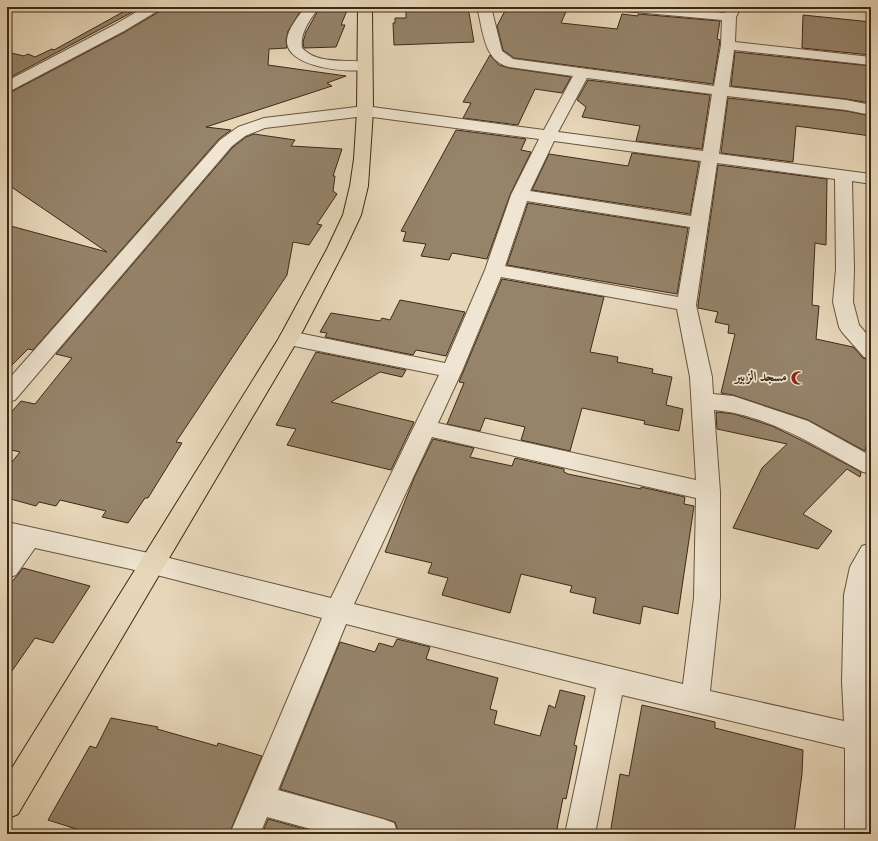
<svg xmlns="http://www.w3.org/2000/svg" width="878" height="841" viewBox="0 0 878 841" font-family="'Sorts Mill Goudy',Amiri,serif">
	<rect width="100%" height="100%" fill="#e7d7b9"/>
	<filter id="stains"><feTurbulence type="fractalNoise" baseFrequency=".005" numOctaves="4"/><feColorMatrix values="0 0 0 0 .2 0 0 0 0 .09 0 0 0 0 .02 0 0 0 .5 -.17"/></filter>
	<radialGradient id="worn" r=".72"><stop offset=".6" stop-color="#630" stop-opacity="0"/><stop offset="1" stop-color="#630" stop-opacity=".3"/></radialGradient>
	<!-- building -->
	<g fill="#95836a" stroke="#3d2915">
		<path d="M132,7H142L7,79V52L24,56L28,54L35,57L52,49L54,50Z"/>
		<path d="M162,7H303L288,31L286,40L287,48L269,49L268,65L346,76L327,83L332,86L206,127L231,130L219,139L33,350L28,349L7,370V225L107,252L7,184V92L13,91L125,32L160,11Z"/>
		<path d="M320,7L348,8L341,25H345L336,47L304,48L303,42L306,32Z"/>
		<path d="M435,7H468L474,42L394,45L393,23H395V18H406V10L435,9Z"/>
		<path d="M507,7H568L561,23L617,29L622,14L638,16V14L720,21L717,39L720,40L719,47L713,84L514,58L503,50L497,26Z"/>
		<path d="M681,7H723L722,11Z"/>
		<path d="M803,15L871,22V55L802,48Z"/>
		<path d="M735,52L871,66V103L846,99L731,86Z"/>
		<path d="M490,55L499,65L509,68L571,77L562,93L535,89L518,125L463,118L471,103L463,102Z"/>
		<path d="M588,80L710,95L702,149L636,141L640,126L582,117L586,107L577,100Z"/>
		<path d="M728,98L846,111L871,116V136L796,126L793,162L721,153Z"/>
		<path d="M456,130L526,139L521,150L531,152L510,195L487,259L452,253L449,260L421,256L426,244L403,241L406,232L401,231Z"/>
		<path d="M254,134L295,140L291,146L342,149L333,176H335L333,191L337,194L317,224L322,225L309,245L293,242L287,275L176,442L182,443L148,498H145L128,523L102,517L106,511L60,500L56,506L39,502L36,506L7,498V468L20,452L7,449V417L21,401L35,404L72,358L56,354L233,147L246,137Z"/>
		<path d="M632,153L699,162L690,214L532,190L549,154L628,166Z"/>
		<path d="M718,165L827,179L826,245L815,243L812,305L819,306L816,339L853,347L863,358L871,360V424L865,451L808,420L733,395L721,393L735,334L728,333L729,325L715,322L718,312L698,308V305Z"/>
		<path d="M528,203L688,228L677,294L507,265Z"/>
		<path d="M502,279L604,297L590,352L618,357L617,362L653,369L652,373L672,377L666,405L683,409L679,431L644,424L645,421L582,408L570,451L521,440L525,427L485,418L480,431L447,424L464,383L459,382Z"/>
		<path d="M400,300L465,312L446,356L416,350L413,355L325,337L327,333L320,332L331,313L380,321L382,318L390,320Z"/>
		<path d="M316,352L406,370L402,377L380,372L331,402L414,422L391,470L287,445L296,429L276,425Z"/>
		<path d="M716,412L734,414L772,426L809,444L861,472L860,477L847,469L803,514L832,531L818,549L733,528L762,468L787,444L717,429Z"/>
		<path d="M433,439L474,448L470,457L512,466L515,458L564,469V472L568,474L641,489V487L685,497L684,504L694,506L678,614L643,606L640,624L593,613L596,598L570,592L572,586L521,574L510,613L442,595L448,578L428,573L432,563L385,552L415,476Z"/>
		<path d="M23,568L90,586L53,643L35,638L7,678V588Z"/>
		<path d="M397,639L430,647L426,659L498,678L490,709L497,711L494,724L540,736L549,705L555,708L560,690L585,696L574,745L577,746L566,799L563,798L556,834H399L395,822L280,789L340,642L375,652L379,643L393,647Z"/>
		<path d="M642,705L715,722V728L803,750L802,774L794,834H610L620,774L629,776Z"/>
		<path d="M111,718L158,727L157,729L217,746L218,743L262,756L229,834H92L48,820L90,746L96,748Z"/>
		<path d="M268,819L323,834H262Z"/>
	</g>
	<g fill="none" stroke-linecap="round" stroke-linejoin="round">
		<defs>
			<g id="minor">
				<path d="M145,7H161L159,10L124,31L12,90L7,91V81L114,25Z"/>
				<path d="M305,7H319C310,20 300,32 302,48C319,66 348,58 370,63L372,66L370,69C351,74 285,68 287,40C288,28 299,16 305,7Z"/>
				<path d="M477,7H491L502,51L513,59L714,86L721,45L722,20L624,11L619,10L617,7H666L725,13L726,9L725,7H739L740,9L736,17L735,42L871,57V65L734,50L729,87L846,100L871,105V115L846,110L727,96L719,154L871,174V184L852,181L854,269L853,302L859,325L871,339V359L864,357L842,332L839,327L833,302L836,269L835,179L717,163L696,305L712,377L713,394L733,396L808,421L871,456V474L863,472C816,446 768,415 714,410L720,492V598L710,691L844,721L842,682L844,595L850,567L862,546L871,543L870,682L871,834H845V748L622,695L595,834H565L596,688L346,624L278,790L383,819L394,823L398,834H329L267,817L260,834H230L322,618L153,574L35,548L16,575L7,578V549L11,543L7,542V522L153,554L331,598L439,375L289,345L282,343L279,338L282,333L289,331L445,363L485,270L511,195L539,139L365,116L265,128L245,136L232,146L15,400L7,402V381L220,140L238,127L264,118L365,106L544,130L573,76L509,67C483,61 483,29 477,7ZM587,78L712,94L703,151L558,132ZM554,141L701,161L691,216L530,191ZM527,201L690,227L678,297L505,266ZM501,277L677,309L690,377L696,480L438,423L462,371ZM432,437L696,498L694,598L683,684L354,604Z"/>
			</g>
			<path id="major" d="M358,7H372L373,111L368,186L361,215L345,249L299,338L18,814L7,819V776L279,338L327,249L343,215L350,186L354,159L357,111Z"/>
		</defs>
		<!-- minor casing -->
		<use href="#minor" stroke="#68543e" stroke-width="2"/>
		<!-- major casing -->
		<use href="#major" stroke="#3d2915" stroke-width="2"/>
		<!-- minor -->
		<use href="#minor" fill="#efe5d2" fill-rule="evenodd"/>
		<!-- major -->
		<use href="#major" fill="#e7d7b9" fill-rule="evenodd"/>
	</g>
	<!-- icons -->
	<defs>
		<symbol id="mosque-bare" viewBox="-9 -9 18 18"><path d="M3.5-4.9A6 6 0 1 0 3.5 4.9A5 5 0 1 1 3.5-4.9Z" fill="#8f2418" stroke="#efe5d2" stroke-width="2.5" paint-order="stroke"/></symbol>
	</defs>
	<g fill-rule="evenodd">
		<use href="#mosque-bare" x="788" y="368" width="20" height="20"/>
	</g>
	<g text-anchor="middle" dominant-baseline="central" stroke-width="3.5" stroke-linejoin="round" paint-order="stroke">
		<!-- poi labels -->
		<g font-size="14" font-weight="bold" fill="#3d2915" stroke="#efe5d2" text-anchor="end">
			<text x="787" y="378">مسجد الزبير</text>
		</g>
	</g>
	<!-- margin -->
	<rect width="878" height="841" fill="none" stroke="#e7d7b9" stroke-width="24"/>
	<rect x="8" y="8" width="862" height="825" fill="none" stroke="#3d2915" stroke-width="2"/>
	<rect x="12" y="12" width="854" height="817" fill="none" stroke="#3d2915"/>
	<rect width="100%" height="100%" filter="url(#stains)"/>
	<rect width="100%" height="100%" fill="url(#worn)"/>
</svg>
